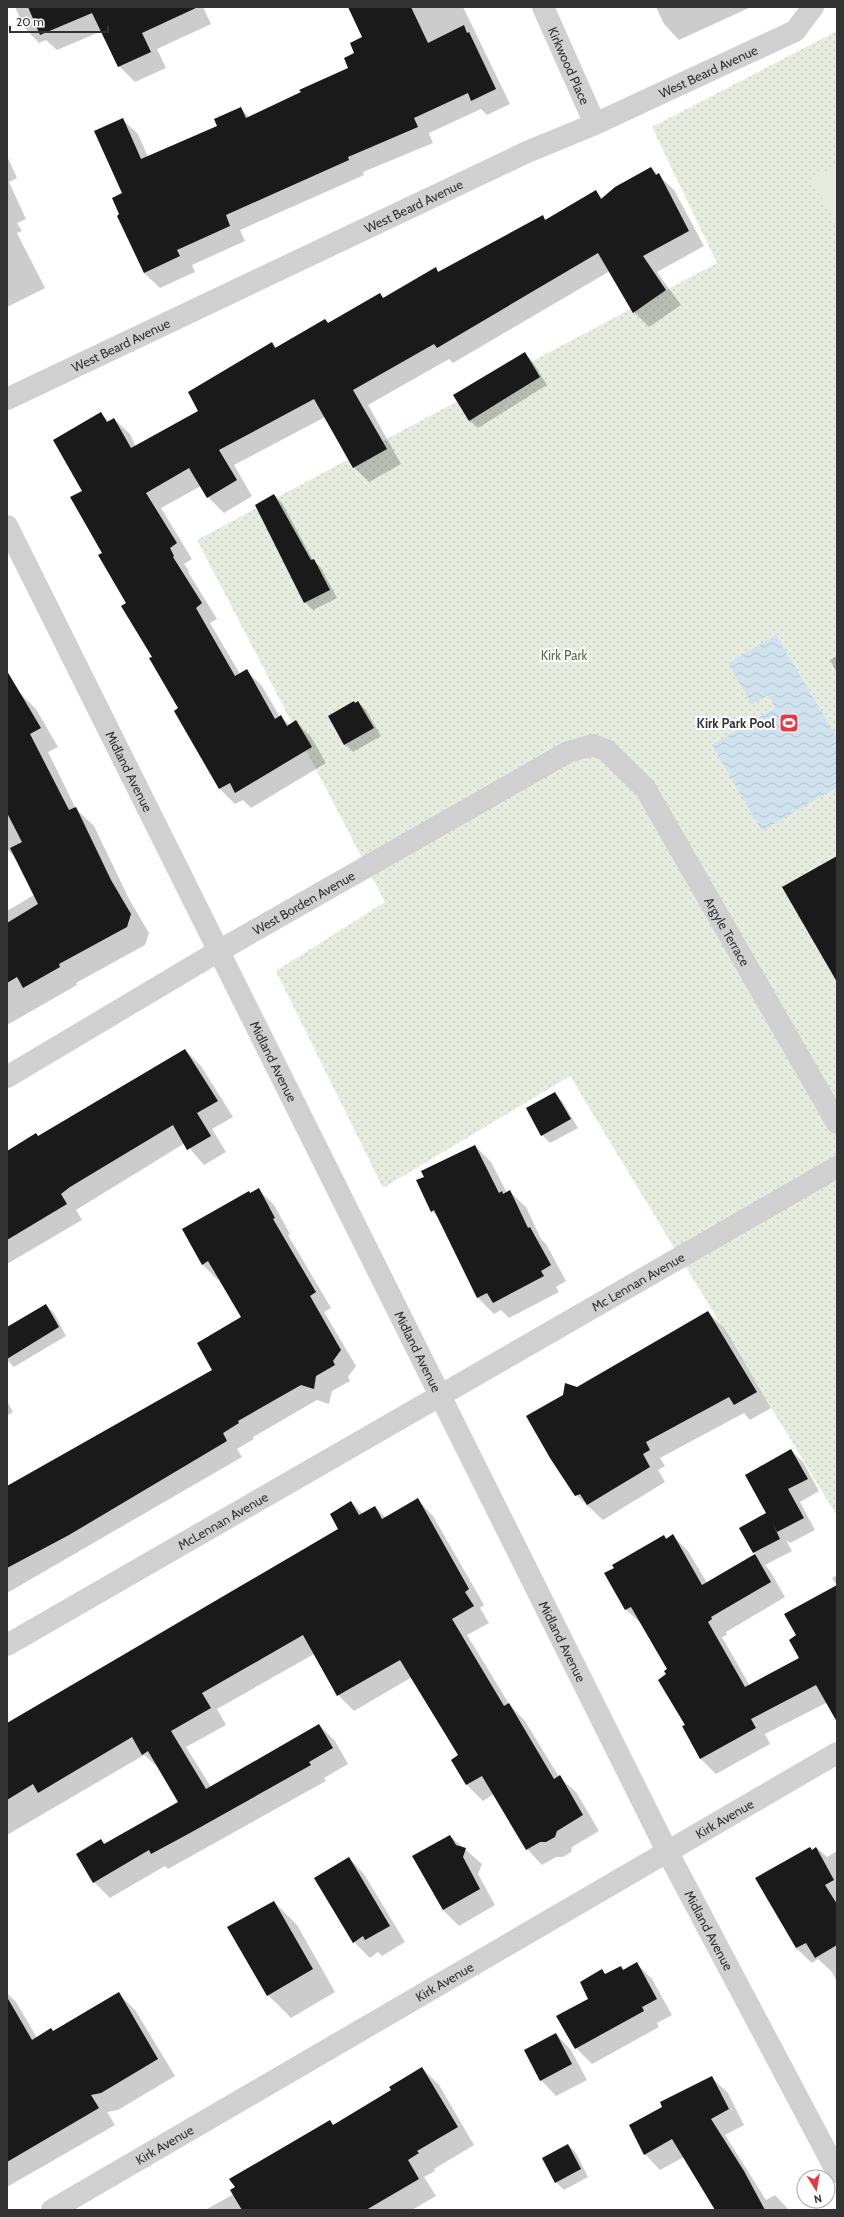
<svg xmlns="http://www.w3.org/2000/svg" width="844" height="2217" viewBox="0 0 844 2217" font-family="Cabin,sans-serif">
	<defs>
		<pattern id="park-dots" width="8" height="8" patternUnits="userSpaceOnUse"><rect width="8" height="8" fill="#e6ecdf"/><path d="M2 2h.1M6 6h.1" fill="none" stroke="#c6cbc0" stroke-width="1.8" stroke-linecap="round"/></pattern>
		<pattern id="water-waves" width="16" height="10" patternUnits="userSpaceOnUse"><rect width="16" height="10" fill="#cfe2ee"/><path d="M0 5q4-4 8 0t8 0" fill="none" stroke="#b2c2cd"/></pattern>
	</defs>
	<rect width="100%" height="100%" fill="#fff"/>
	<!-- park -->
	<path fill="url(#park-dots)" d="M837,31V1516L570,1076L383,1188L276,971L385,902L197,540L717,263L652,127Z"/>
	<!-- pitch -->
	<path fill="#e6ecdf" d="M837,164V224L811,179Z"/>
	<!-- water -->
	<path fill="url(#water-waves)" d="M776,635L837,738V787L762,831L712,745L775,708L768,695L752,704L728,663Z"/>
	<!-- shadow -->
	<g fill="#0003">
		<path d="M15,7H203L211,24L157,49L166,68L135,82L119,66L102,31L57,50L46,40L39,43L24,27Z"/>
		<path d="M349,7H463L510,104L487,115L481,109L429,133L433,143L363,172L364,175L240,230L245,241L192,265L195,272L160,288L144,273L121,215L124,194L122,119L138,134L148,157L218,127L241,109L249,117L349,69L363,38Z"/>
		<path d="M656,7H751L679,40L664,24Z"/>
		<path d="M7,156L17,178L9,182L26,219L17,223L22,231L17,233L45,288L7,307Z"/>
		<path d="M651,168L674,190L704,246L657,272L681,305L649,327L634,312L610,271L453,363L449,359L368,405L401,464L369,482L354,467L325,417L234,465L252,496L224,513L208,497L201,486L161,508L192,559L184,564L189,571L188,572L217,619L210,623L240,674L247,671L262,686L280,717H281L290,725L296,722L311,737L326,763L251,808L243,800L235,804L220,789L176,711L180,709L103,553L83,491L101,413L109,422L114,419L130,434L136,447L200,411L272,343L277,348L325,320L329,323L380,294L384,299L435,269L439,272L542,216L546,220L596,192L603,199Z"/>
		<path d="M525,354L532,361L547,385L478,428L470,421L455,395Z"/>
		<path d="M274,495L282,503L313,560L321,568L337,598L313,610L305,602L256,505Z"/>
		<path d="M837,656V673L830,660Z"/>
		<path d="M18,691L36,709L58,747L48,752L76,809L94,826L129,899L149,933L145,945L76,983L77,985L7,1025V911L34,895L15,857L7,849V697Z"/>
		<path d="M358,702L366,710L381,736L353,752L345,744L329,716Z"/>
		<path d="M185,1050L201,1066L233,1117L212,1129L226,1152L204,1165L185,1143L76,1210L82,1220L7,1264V1152L36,1134L39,1137Z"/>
		<path d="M555,1093L562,1101L578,1128L550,1143L542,1135Z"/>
		<path d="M475,1146L491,1162L507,1193L510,1192L526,1207L541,1239L546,1244L566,1281L556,1287L559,1292L509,1318L501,1310L494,1314L478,1298L439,1218L432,1211L425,1177Z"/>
		<path d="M259,1190L274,1205L290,1234L288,1235L331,1308L324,1312L356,1366L348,1377L350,1381L332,1391L329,1404L317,1400L253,1437L254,1439L237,1449L242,1457L7,1593V1486L213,1371L243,1318L219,1279L218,1280L202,1264L249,1192L251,1194Z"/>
		<path d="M46,1305L54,1313L66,1336L14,1367L7,1360V1329Z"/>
		<path d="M708,1312L724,1328L771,1408L750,1420L744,1413L660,1458L665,1466L658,1470L665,1482L603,1520L576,1495Z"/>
		<path d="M7,1401L13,1412L7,1416Z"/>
		<path d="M791,1450L803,1462L819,1491L800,1502L815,1530L790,1543L786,1540L792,1551L765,1565L770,1571L785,1597L726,1632L727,1635L722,1637L750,1686L800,1659L798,1636L837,1586V1707L830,1701L765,1734L770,1744L716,1774L701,1759L684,1727L686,1725L668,1674L669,1670L642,1624L626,1610L606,1574L663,1536L667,1539L673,1536L688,1551L707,1583L756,1555L740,1528L768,1514Z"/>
		<path d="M418,1500L433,1516L484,1605L480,1608L489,1623L467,1635L509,1704L525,1721L559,1777L576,1792L599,1831L572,1847L571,1852L563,1857H556L542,1865L527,1849L494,1794L483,1801L467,1785L452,1760L459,1756L412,1677L354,1711L338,1695L314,1654L217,1709L226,1725L186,1747L211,1787L319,1725L335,1741L348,1764L324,1778L326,1781L168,1869L165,1866L110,1898L94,1882L101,1840L106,1845L179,1802L160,1769L144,1755L7,1835V1724L340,1529L351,1502L363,1514L375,1507L386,1518Z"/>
		<path d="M837,1575V1586L832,1578Z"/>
		<path d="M450,1836L482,1864L478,1874L495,1905L459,1926L443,1910L413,1856Z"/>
		<path d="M817,1848L827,1857L837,1851V1982L832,1972L818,1959L812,1963L796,1948L757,1878Z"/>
		<path d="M349,1858L364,1874L405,1942L382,1956L378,1952L370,1958L354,1942Z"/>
		<path d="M274,1902L297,1925L335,1992L291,2018L268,1995Z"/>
		<path d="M637,1964L652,1979L672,2015L657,2023L659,2027L592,2064L576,2048L589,1999L602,1971L606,1975L620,1967L624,1970Z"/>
		<path d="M7,1993L16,2002L37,2038L53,2032L118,1993L135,2010L175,2076L118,2110L107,2112L115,2125L7,2187Z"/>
		<path d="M556,2034L571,2050L587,2080L556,2096L541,2080Z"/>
		<path d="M422,2068L439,2085L474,2145L434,2169L435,2171L424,2177L436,2196L412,2210H205L234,2194L330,2122L334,2126L392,2091Z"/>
		<path d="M712,2078L728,2093L744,2125L725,2135L766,2200L775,2195L789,2210H716L684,2157L660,2170L645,2154L663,2107Z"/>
		<path d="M568,2145L576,2153L588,2177L564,2190L556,2182L543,2158Z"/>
	</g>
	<!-- building -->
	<g fill="#1a1a1a">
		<path d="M28,7H198L142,33L151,52L118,67L92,13L40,35Z"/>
		<path d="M348,7H411L428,43L464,25L467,33L469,32L496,89L471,101L468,93L414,118L418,127L348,157L349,160L226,215L230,226L177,250L180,256L144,273L117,216L119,214L112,198L122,193L94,131L123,118L141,159L217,126L214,119L241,107L246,118L301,92L299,90L348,68L344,58L354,53L350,43L362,37Z"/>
		<path d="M651,167L656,175L659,173L689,231L643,256L666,290L633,313L598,253L437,348L434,344L353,390L387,449L353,468L314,399L219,450L237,480L207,498L189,468L146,493L177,543L170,548L174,556L173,557L202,603L196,608L235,676L247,669L275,719L281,715L287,726L296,720L312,747L235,793L230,783L219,789L174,711L178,708L149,658L152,657L121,606L126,603L98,555L102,553L70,497L82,491L53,440L101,412L107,422L114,418L131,448L198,411L188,392L272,342L275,348L325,319L328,323L380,293L383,298L436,267L438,272L543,215L545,220L596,190L601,199L615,187Z"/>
		<path d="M525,352L540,377L469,421L453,395Z"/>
		<path d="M274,494L311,560L314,559L330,590L304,603L255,505Z"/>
		<path d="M7,671L41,728L30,734L69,810L76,807L111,880L131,914L127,927L59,964L60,967L23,988L17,977L7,983V923L38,904L10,848L22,842L7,813Z"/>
		<path d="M354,701L355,703L358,701L374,728L344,745L328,716Z"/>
		<path d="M837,856V982L782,887Z"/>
		<path d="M185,1049L218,1101L197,1113L211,1136L187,1150L173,1125L70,1187L61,1194L67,1204L7,1240V1151L36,1133L38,1136Z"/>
		<path d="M555,1092L571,1119L541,1136L526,1108Z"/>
		<path d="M475,1145L499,1193L502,1191L503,1194L510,1190L528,1228L530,1227L551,1265L541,1271L544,1276L493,1303L487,1293L477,1298L434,1210L431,1212L416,1180L424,1177L421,1171Z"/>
		<path d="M259,1188L275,1218L273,1219L316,1292L310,1296L341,1350L333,1361L335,1365L316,1376L314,1389L301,1385L238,1421L239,1423L223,1433L227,1441L69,1535L7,1568V1486L212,1370L197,1343L241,1317L208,1261L202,1265L182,1229L249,1191L250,1193Z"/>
		<path d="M46,1304L59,1327L7,1359V1327Z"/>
		<path d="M708,1311L757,1392L734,1405L729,1397L646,1442L650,1450L643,1454L650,1467L587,1505L580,1494L575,1496L550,1458L526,1416L563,1395L565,1383L577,1387Z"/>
		<path d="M791,1449L808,1479L788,1489L804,1518L777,1532L772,1522L780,1539L753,1553L739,1528L766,1513L745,1475Z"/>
		<path d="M418,1498L469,1589L465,1592L474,1606L452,1619L504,1706L509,1703L554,1779L560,1775L583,1815L557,1831L555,1837L546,1842H540L526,1850L482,1776L466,1785L451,1760L458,1755L400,1660L337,1696L303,1635L202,1693L211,1708L171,1731L206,1789L319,1724L333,1748L309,1762L311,1765L190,1833L151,1854L149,1850L93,1883L76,1854L101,1839L104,1844L178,1802L148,1751L142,1755L132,1737L38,1793L33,1784L7,1800V1723L338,1529L330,1514L351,1501L359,1515L375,1506L382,1519Z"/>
		<path d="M673,1534L702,1585L755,1554L771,1582L711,1617L712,1619L708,1622L745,1687L799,1658L789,1640L796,1635L784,1614L837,1585V1722L816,1685L751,1719L756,1728L700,1759L682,1726L685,1725L658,1680L666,1674L664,1671L667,1669L631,1607L625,1610L604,1573L614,1568L612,1565L664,1535L666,1539Z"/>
		<path d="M450,1835L456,1845L466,1848L463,1857L480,1889L443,1910L412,1856Z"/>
		<path d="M810,1847L812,1850L816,1847L834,1880L825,1885L837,1904V1945L815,1958L806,1943L796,1948L755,1878Z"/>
		<path d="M349,1857L390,1926L365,1940L363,1936L353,1943L314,1878Z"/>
		<path d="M274,1901L313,1969L267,1996L227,1927Z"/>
		<path d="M637,1962L657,1999L642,2007L644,2011L575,2049L556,2016L588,1999L580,1982L602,1969L605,1974L621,1966L623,1970Z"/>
		<path d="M119,1992L158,2059L101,2093L91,2095L99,2108L7,2162V1997L32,2040L51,2028L53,2031Z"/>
		<path d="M556,2033L572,2064L540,2081L524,2050Z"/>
		<path d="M422,2067L458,2127L417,2151L419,2153L408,2160L419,2179L366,2210H242L230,2190L235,2187L229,2179L330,2120L333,2125L391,2090L389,2087Z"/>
		<path d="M712,2076L729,2109L711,2119L744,2171L765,2210H715L672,2139L644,2155L629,2125L662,2107L660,2102Z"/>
		<path d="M568,2144L581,2169L555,2183L542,2158Z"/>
	</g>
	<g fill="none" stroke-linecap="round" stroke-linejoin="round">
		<!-- minor -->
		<g stroke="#d0d0d0" stroke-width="22">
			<path id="s1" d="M543,7L595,124"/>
			<path id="s2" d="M7,399L527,152L595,124L795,31L813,7"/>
			<path id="s3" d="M7,526L667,1851L837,2172"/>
			<path id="s4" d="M7,1077L217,952L568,752L593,745L606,750L645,788L837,1123"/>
			<path id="s5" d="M7,1645L837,1167"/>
			<path id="s6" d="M52,2210L837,1753"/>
		</g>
	</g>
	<!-- icons -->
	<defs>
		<symbol id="stadium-square" viewBox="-11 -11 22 22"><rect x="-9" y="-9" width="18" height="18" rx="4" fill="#e63946" stroke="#fff"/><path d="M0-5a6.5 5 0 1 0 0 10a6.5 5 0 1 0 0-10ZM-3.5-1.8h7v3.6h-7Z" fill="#fff"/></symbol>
	</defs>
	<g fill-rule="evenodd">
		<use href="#stadium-square" x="778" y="712" width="22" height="22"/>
	</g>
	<g text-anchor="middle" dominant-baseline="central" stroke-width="4" stroke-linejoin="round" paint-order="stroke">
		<!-- street labels -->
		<g font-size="13" fill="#333" stroke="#fff">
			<text stroke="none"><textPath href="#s1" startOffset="64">Kirkwood Place</textPath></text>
			<text stroke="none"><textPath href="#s2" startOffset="774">West Beard Avenue</textPath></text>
			<text stroke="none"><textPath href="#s2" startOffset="450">West Beard Avenue</textPath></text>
			<text stroke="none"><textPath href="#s2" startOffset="126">West Beard Avenue</textPath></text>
			<text stroke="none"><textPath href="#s3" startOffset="274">Midland Avenue</textPath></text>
			<text stroke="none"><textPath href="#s4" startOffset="344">West Borden Avenue</textPath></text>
			<text stroke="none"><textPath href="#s4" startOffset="908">Argyle Terrace</textPath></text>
			<text stroke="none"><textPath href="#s3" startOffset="598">Midland Avenue</textPath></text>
			<text stroke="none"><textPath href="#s5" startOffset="728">Mc Lennan Avenue</textPath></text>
			<text stroke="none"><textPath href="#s3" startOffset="922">Midland Avenue</textPath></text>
			<text stroke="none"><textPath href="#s5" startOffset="249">McLennan Avenue</textPath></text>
			<text stroke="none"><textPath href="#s3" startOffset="1246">Midland Avenue</textPath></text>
			<text stroke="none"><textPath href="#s6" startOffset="778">Kirk Avenue</textPath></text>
			<text stroke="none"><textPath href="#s3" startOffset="1570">Midland Avenue</textPath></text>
			<text stroke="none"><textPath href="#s6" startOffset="454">Kirk Avenue</textPath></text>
			<text stroke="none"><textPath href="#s6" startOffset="130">Kirk Avenue</textPath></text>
		</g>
		<!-- park labels -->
		<g font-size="13" fill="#56703f" stroke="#fff">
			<text x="564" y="655">Kirk Park</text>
		</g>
		<!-- poi labels -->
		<g font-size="13" font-weight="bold" fill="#333" stroke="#fff" text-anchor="end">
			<text x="775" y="723">Kirk Park Pool</text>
		</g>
	</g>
	<!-- border -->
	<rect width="844" height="2217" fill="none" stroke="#333333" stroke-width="16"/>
	<!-- north arrow -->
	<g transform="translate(816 2189) rotate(169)"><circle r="19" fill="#ffffff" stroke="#adadad"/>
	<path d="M0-3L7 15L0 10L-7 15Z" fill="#e63946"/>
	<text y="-6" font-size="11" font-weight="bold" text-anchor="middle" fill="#333333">N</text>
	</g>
	<!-- scale -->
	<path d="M10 26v6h98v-6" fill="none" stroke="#333333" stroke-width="2"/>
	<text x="16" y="26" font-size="12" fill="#333333" stroke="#ffffff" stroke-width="3" paint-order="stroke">20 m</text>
</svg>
